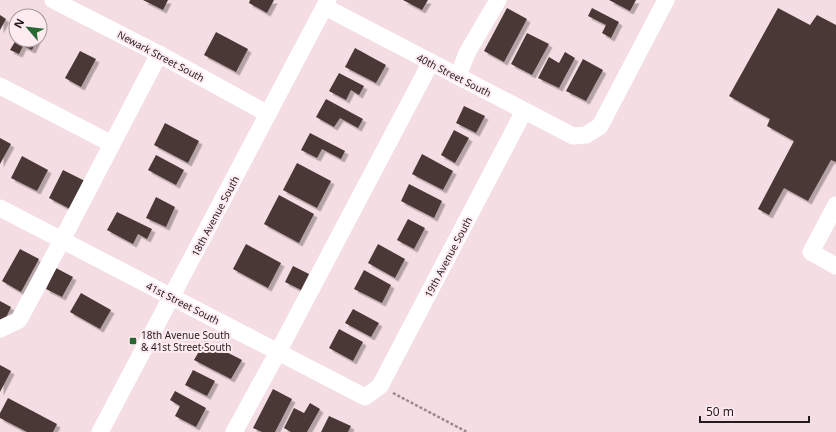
<svg xmlns="http://www.w3.org/2000/svg" width="836" height="432" viewBox="0 0 836 432" font-family="'Noto Sans',sans-serif">
	<defs>
		<filter id="shadow"><feDropShadow dx="3.5" dy="3.5" stdDeviation="0" flood-color="#0004"/></filter>
	</defs>
	<rect width="100%" height="100%" fill="#f4dde3"/>
	<!-- building -->
	<g fill="#4a3835" filter="url(#shadow)">
		<path d="M143,0H168L163,10Z"/>
		<path d="M250,0H274L267,13L249,3Z"/>
		<path d="M403,0H428L422,10Z"/>
		<path d="M609,0H636L630,11Z"/>
		<path d="M507,8L527,19L504,62L484,51Z"/>
		<path d="M592,8L619,22L611,38L602,33L606,25L588,16Z"/>
		<path d="M778,8L810,25L817,15L836,25V162L831,160L808,201L784,188L769,215L758,209L794,141L767,126L770,119L729,96Z"/>
		<path d="M0,15L6,19L0,30Z"/>
		<path d="M216,32L248,49L236,72L204,55Z"/>
		<path d="M527,33L549,44L532,75L511,64Z"/>
		<path d="M16,40H37L32,50L23,46L19,54L10,50Z"/>
		<path d="M355,48L386,65L376,83L345,67Z"/>
		<path d="M80,51L96,59L81,87L65,78Z"/>
		<path d="M565,52L575,58L559,88L538,78L549,57L559,63Z"/>
		<path d="M583,59L603,70L586,101L566,91Z"/>
		<path d="M339,73L364,86L359,95L351,90L346,100L329,91Z"/>
		<path d="M326,99L363,119L358,128L340,118L334,127L316,117Z"/>
		<path d="M464,106L485,116L476,133L456,123Z"/>
		<path d="M165,123L199,141L188,163L154,145Z"/>
		<path d="M454,130L469,138L455,163L441,155Z"/>
		<path d="M310,133L345,151L341,159L322,149L317,158L301,150Z"/>
		<path d="M0,138L11,144L0,164Z"/>
		<path d="M422,154L453,171L443,190L412,174Z"/>
		<path d="M156,155L184,170L176,185L148,170Z"/>
		<path d="M22,156L48,170L37,191L11,178Z"/>
		<path d="M297,163L331,181L317,208L283,190Z"/>
		<path d="M63,170L85,181L70,209L49,198Z"/>
		<path d="M409,184L442,201L434,218L401,201Z"/>
		<path d="M279,195L314,214L299,243L264,224Z"/>
		<path d="M156,197L175,207L166,227L146,218Z"/>
		<path d="M117,212L152,229L147,239L138,234L133,244L107,230Z"/>
		<path d="M408,219L425,228L414,249L397,240Z"/>
		<path d="M246,244L281,263L268,288L233,269Z"/>
		<path d="M378,244L405,259L395,278L368,263Z"/>
		<path d="M20,249L39,259L21,292L2,281Z"/>
		<path d="M293,266L309,274L301,290L285,282Z"/>
		<path d="M56,268L73,277L62,297L46,289Z"/>
		<path d="M364,270L391,285L382,303L354,289Z"/>
		<path d="M81,293L111,310L100,329L70,312Z"/>
		<path d="M0,301L11,307L3,324L0,323Z"/>
		<path d="M353,309L379,323L371,337L345,323Z"/>
		<path d="M339,329L363,342L353,361L329,348Z"/>
		<path d="M205,341L242,360L231,379L194,360Z"/>
		<path d="M0,365L11,371L0,392Z"/>
		<path d="M193,370L215,381L207,396L185,385Z"/>
		<path d="M273,389L292,399L275,432H262L253,428Z"/>
		<path d="M175,391L206,408L196,427L175,416L180,406L170,400Z"/>
		<path d="M8,398L57,424L53,432H27L0,418V413Z"/>
		<path d="M310,403L320,409L307,432H291L284,428L294,408L304,413Z"/>
		<path d="M329,416L351,426L348,432H321Z"/>
	</g>
	<g fill="none" stroke-linecap="round" stroke-linejoin="round">
		<!-- path -->
		<path stroke="#9a8a8e" stroke-width="2.5" stroke-dasharray="3 2" stroke-linecap="butt" d="M393,393L467,432"/>
		<!-- minor -->
		<g stroke="#fff" stroke-width="17">
			<path d="M53,0L159,54L268,114"/>
			<path d="M325,7L573,136L586,135L600,126L666,0"/>
			<path d="M458,76L467,53L498,0"/>
			<path d="M0,86L112,144"/>
			<path d="M836,205L811,252L836,266"/>
			<path d="M0,208L365,397L380,386L524,111"/>
			<path d="M0,329L19,320L62,240L159,54"/>
			<path d="M100,432L328,0"/>
			<path d="M234,432L278,352L431,62"/>
		</g>
	</g>
	<!-- markers -->
	<rect fill="#266832" stroke="#feebf0" stroke-width="1.5" x="129" y="337" width="8" height="8" rx="2"/>
	<g text-anchor="middle" dominant-baseline="central" stroke-width="4" stroke-linejoin="round" paint-order="stroke">
		<!-- street labels -->
		<g font-size="10" fill="#231b1d" stroke="#feebf0">
			<text transform="translate(161 56) rotate(28)">Newark Street South</text>
			<text transform="translate(454 75) rotate(27)">40th Street South</text>
			<text transform="translate(215 216) rotate(-62)">18th Avenue South</text>
			<text transform="translate(448 257) rotate(-62)">19th Avenue South</text>
			<text transform="translate(183 303) rotate(27)">41st Street South</text>
		</g>
		<!-- poi labels -->
		<g font-size="10" fill="#231b1d" stroke="#feebf0" text-anchor="start">
			<text x="141" y="335">18th Avenue South<tspan x="141" dy="12">&amp; 41st Street South</tspan></text>
		</g>
	</g>
	<!-- north arrow -->
	<g transform="translate(28 28) rotate(298)"><circle r="19" fill="#feebf0" stroke="#a6989c"/>
	<path d="M0-3L7 15L0 10L-7 15Z" fill="#266832"/>
	<text y="-6" font-size="11" font-weight="bold" text-anchor="middle" fill="#231b1d">N</text>
	</g>
	<!-- scale -->
	<path d="M700 416v6h109v-6" fill="none" stroke="#231b1d" stroke-width="2"/>
	<text x="706" y="416" font-size="12" fill="#231b1d" stroke="#feebf0" stroke-width="3" paint-order="stroke">50 m</text>
</svg>
